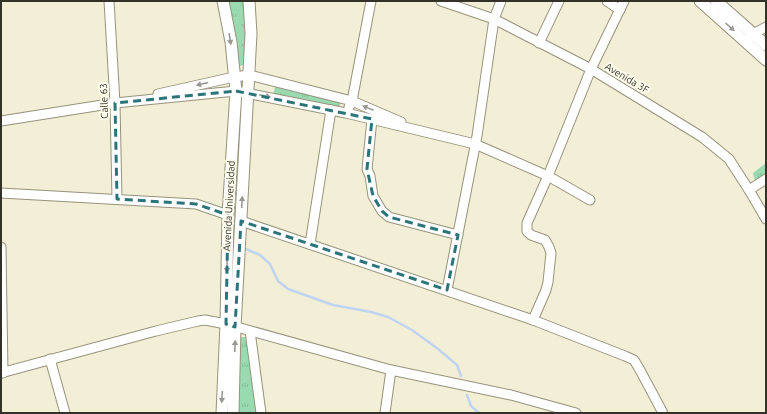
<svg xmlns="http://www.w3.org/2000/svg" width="767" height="414" viewBox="0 0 767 414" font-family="Ubuntu,sans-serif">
	<defs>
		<pattern id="grass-tufts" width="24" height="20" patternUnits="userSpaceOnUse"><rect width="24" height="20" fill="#99dab0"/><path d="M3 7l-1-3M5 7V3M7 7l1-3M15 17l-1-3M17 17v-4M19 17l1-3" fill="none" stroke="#84bc97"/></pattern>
	</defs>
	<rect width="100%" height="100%" fill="#f3efd6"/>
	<!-- grass -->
	<g fill="url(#grass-tufts)">
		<path d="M225,1H247V63L240,66Z"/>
		<path d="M276,84L340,103L339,109L273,94Z"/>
		<path d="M766,163V173L755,181L753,173Z"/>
		<path d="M239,337H246L256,413H237Z"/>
	</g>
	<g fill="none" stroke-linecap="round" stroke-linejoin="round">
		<!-- stream -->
		<g stroke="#bfd4f3" stroke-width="2.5">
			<path d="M246,249L260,255L270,264L278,281L288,289L333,305L371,312L388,317L412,330L438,349L457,365L461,376"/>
			<path d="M467,395L471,406L479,413"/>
		</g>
		<defs>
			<g id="minor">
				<path d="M109,1L115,103L117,199"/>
				<path d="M441,1L494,19L591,69L702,137L729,159L749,190L766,219"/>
				<path d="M607,1L620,10"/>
				<path d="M750,38L753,34L766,27"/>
				<path d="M539,43L559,1"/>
				<path d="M158,94L234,77L249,75L352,101L401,122"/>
				<path d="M349,107L352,101L371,1"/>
				<path d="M372,119L367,169L370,176L373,196L382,211L389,217L458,235"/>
				<path d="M1,121L115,103L236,91L346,113L475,144L548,176L590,200"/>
				<path d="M749,190L766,179"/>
				<path d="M1,193L196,204L228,215"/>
				<path d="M241,221L533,320L625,356L634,360L640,370L663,413"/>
				<path d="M310,244L331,110"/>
				<path d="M1,247L3,373"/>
				<path d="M447,290L477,136L494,19L501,1"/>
				<path d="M533,320L546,290L548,282L551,253L549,247L545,240L531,235L527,231V223L548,176L591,69L624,1"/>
				<path d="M250,331L261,413"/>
				<path d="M50,359L65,413"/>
				<path d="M1,373L156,331L198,321L205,320L226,324L391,370L511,395L576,413"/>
				<path d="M385,413L391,370"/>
			</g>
			<g id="tertiary">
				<path d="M700,1L766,60"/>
				<path d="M716,1L766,45"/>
				<path d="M222,413L226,324L228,215L236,91L231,42L223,1"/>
				<path d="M233,413L235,327L251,34L249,1"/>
			</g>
		</defs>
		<!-- minor casing -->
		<use href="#minor" stroke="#97937c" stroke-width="11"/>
		<!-- tertiary casing -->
		<use href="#tertiary" stroke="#97937c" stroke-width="13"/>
		<!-- minor -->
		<use href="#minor" stroke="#fff" stroke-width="9"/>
		<!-- tertiary -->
		<use href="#tertiary" stroke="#fff" stroke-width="11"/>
	</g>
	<!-- one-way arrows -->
	<defs><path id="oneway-solid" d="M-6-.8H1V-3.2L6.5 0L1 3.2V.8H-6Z"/></defs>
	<g fill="#999894">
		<use href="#oneway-solid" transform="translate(730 27) rotate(42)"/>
		<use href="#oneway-solid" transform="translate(230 39) rotate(81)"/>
		<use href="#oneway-solid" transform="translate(202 84) rotate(167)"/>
		<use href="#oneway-solid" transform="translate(265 96) rotate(12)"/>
		<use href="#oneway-solid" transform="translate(368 108) rotate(-158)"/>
		<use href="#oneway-solid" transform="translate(242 202) rotate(-87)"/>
		<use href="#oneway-solid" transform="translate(227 267) rotate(91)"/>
		<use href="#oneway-solid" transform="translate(235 346) rotate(-88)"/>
		<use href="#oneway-solid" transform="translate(222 397) rotate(93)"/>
	</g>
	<!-- marked area -->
	<path fill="none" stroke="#2a747a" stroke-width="3" stroke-dasharray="8 5" stroke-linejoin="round" d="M236,91L372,119L367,169L373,196L382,211L389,217L458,235L447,290L241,221L235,327L226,324L228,215L196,204L117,199L115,103Z"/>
	<g text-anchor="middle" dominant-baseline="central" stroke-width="4" stroke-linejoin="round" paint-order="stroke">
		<!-- street labels -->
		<g font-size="10" fill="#333128" stroke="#fefced">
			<text transform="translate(627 78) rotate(31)">Avenida 3F</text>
			<text transform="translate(104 101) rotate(-92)">Calle 63</text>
			<text transform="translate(229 206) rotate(-87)">Avenida Universidad</text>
		</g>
	</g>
	<!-- border -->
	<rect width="767" height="414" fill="none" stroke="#333128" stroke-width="4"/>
</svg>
